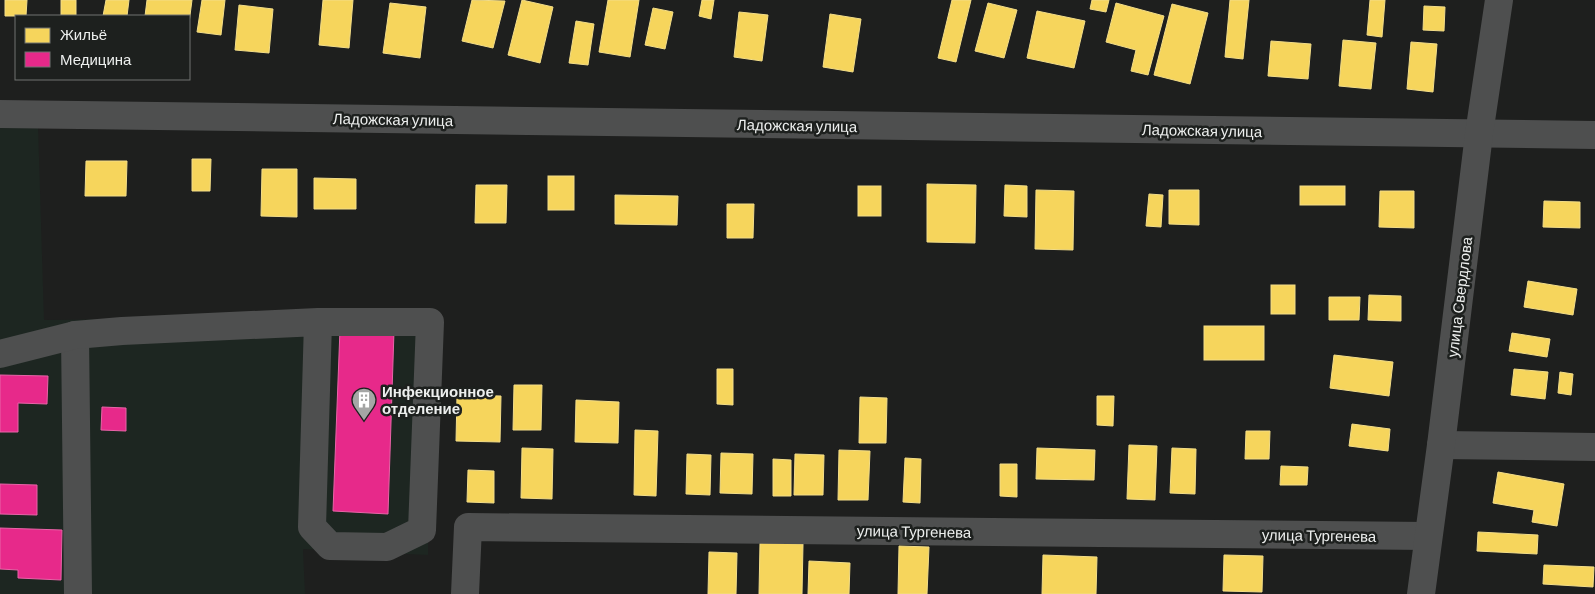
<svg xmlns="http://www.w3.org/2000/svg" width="1595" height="594" viewBox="0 0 1595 594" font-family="Barlow,sans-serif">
	<rect width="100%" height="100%" fill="#1e1f1e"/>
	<!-- built -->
	<path fill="#1d2621" d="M0,124L38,125L44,320L439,316L428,515V555L303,549L305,594H0Z"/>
	<!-- homes -->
	<g fill="#f6d55c" stroke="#f3dd88">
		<path d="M5,0H27L26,16H5Z"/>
		<rect x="61" y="0" width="15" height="16"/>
		<path d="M106,0H129L127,16H103Z"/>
		<path d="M147,0H192L189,23V16H145Z"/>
		<path d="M202,0H225L221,35L197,32Z"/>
		<path d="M323,0H353L349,48L319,45Z"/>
		<path d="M472,0L505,1L493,48L462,41Z"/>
		<path d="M522,0L553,7L540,63L508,55Z"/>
		<path d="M608,0H639L630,57L599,52Z"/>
		<path d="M702,0H714L711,19L699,16Z"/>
		<path d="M952,0H971L956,62L938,58Z"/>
		<path d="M1092,0H1109L1106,12L1090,9Z"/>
		<path d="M1230,0H1249L1243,59L1225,57Z"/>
		<path d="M1370,0H1385L1382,37L1367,35Z"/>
		<path d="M390,3L426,7L420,58L383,53Z"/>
		<path d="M988,3L1017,10L1004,58L975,51Z"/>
		<path d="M1116,3L1164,16L1148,75L1131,71L1136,50L1106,42Z"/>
		<path d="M1172,4L1208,13L1190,84L1154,75Z"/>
		<path d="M239,5L273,9L269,53L235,50Z"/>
		<path d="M1424,6L1445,7L1444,31L1423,30Z"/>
		<path d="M653,8L673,12L665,49L645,45Z"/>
		<path d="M1037,11L1085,21L1074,68L1027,58Z"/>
		<path d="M739,12L768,15L762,61L734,57Z"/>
		<path d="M830,14L861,19L853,72L823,67Z"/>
		<path d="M576,21L594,24L588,65L569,63Z"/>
		<path d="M1343,40L1376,43L1371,89L1339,86Z"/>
		<path d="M1271,41L1311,44L1308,79L1268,76Z"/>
		<path d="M1411,42L1437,44L1433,92L1407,89Z"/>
		<path d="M192,159H211L210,191H192Z"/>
		<path d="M86,161H127L126,196H85Z"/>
		<path d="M262,169H297V217L261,216Z"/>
		<rect x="548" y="176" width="26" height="34"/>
		<path d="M314,178L356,179V209H314Z"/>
		<path d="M927,184L976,185L975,243L927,242Z"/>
		<path d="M476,185H507L506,223H475Z"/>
		<path d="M1005,185L1027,186V217L1004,216Z"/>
		<rect x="858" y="186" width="23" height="30"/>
		<rect x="1300" y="186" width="45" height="19"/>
		<path d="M1036,190L1074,191L1073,250L1035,249Z"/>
		<path d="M1169,190H1199V225L1169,224Z"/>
		<path d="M1380,191H1414V228L1379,227Z"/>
		<path d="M1149,194L1163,195L1161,227L1146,226Z"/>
		<path d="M615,195L678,196L677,225L615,224Z"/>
		<path d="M1544,201L1580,202V228L1543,227Z"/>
		<path d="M727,204H754L753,238H727Z"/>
		<path d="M1528,281L1577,289L1573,315L1524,307Z"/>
		<rect x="1271" y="285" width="24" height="29"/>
		<path d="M1369,295L1401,296V321L1368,320Z"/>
		<path d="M1329,297H1360L1359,320H1329Z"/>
		<rect x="1204" y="326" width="60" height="34"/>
		<path d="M1512,333L1550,339L1547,357L1509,351Z"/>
		<path d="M1334,355L1393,362L1389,396L1330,388Z"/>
		<path d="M717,369H733V405L717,404Z"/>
		<path d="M1514,369L1548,372L1545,399L1511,395Z"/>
		<path d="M1560,372L1573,374L1571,395L1558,393Z"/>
		<path d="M514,385H542L541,430H513Z"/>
		<path d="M457,395L501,396L500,442L456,441Z"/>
		<path d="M1097,396H1114L1113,426L1097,425Z"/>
		<path d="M860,397L887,398L886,443H859Z"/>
		<path d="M576,400L619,402L618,443L575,442Z"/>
		<path d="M1352,424L1390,429L1388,451L1349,446Z"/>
		<path d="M635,430L658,431L656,496L634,495Z"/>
		<path d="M1246,431H1270L1269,459H1245Z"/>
		<path d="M1129,445L1157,446L1155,500L1127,499Z"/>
		<path d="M522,448L553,449L552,499L521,498Z"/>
		<path d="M1037,448L1095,450L1094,480L1036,479Z"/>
		<path d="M1172,448L1196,449L1195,494L1170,493Z"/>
		<path d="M839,450L870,451L868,500H838Z"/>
		<path d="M721,453L753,454L752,494L720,493Z"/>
		<path d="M687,454L711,455L710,495L686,494Z"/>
		<path d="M795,454L824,455L823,495H794Z"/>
		<path d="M905,458L921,459L920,503L903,502Z"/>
		<path d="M773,459L791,460V496H773Z"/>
		<path d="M1000,464H1017V497L1000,496Z"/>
		<path d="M1281,466L1308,467L1307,485H1280Z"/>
		<path d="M468,470L494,471V503L467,502Z"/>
		<path d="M1498,472L1564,484L1557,526L1532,522L1534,510L1493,503Z"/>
		<path d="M1478,532L1538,535L1537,554L1477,551Z"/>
		<path d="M760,543L803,544L802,594H759Z"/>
		<path d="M899,546L929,547L927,594H898Z"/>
		<path d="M709,552L737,553L736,594H708Z"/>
		<path d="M1043,555L1097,557L1096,594H1042Z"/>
		<path d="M1224,555L1263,556L1262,592L1223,591Z"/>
		<path d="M809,561L850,563L849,594H808Z"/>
		<path d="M1544,565L1594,567L1593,587L1543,584Z"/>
	</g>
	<!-- health -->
	<g fill="#e7298a" stroke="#e964a8">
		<path d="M340,329L394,331L388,514L333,511Z"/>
		<path d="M0,375L48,376L47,404L18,403V432H0Z"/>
		<path d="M102,407L126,408V431L101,430Z"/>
		<path d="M0,484L37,485V515L0,514Z"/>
		<path d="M0,528L62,530L61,580L18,578V570L0,569Z"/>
	</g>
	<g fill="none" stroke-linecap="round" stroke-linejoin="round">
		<!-- minor -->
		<g stroke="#4e4f4f" stroke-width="28">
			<path d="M0,114L1595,135"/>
			<path d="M75,335L78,594"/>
			<path d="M0,354L75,335L122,331L318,322H430L422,530L387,547L330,546L312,527L318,322"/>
			<path d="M1441,445L1595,447"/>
			<path d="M465,594L468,527L1428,536"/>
			<path d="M1421,594L1441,445L1479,134L1499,0"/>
		</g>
	</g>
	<!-- icons -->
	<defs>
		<symbol id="building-pin" viewBox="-11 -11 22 30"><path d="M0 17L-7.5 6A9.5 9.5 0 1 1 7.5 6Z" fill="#a5a6a5" stroke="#1d201e"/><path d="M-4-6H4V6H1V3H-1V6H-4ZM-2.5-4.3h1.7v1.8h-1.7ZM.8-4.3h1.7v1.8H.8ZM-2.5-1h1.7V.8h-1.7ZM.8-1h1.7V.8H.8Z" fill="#fff"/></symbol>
	</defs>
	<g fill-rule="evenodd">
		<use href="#building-pin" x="350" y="386" width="28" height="38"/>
	</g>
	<g text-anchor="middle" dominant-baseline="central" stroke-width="5" stroke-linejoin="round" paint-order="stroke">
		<!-- street labels -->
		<g font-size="15" fill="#edefee" stroke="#1d201e">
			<text transform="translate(393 119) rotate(1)">Ладожская улица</text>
			<text transform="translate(797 125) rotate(1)">Ладожская улица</text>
			<text transform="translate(1202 130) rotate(1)">Ладожская улица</text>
			<text transform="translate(1459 297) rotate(-83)">улица Свердлова</text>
			<text transform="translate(914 531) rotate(1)">улица Тургенева</text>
			<text transform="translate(1319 535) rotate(1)">улица Тургенева</text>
		</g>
		<!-- poi labels -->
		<g font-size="15" font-weight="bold" fill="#edefee" stroke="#1d201e" text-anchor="start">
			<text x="382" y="391">Инфекционное<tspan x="382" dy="17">отделение</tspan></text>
		</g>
	</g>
	<!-- legend -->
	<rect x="15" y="15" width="175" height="65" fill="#1d201e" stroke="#707371"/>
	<rect x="25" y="28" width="25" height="15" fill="#f6d55c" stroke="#707371"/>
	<text x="60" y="40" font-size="15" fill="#edefee">Жильё</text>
	<rect x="25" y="52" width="25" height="15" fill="#e7298a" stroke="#707371"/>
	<text x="60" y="65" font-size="15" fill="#edefee">Медицина</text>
</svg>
